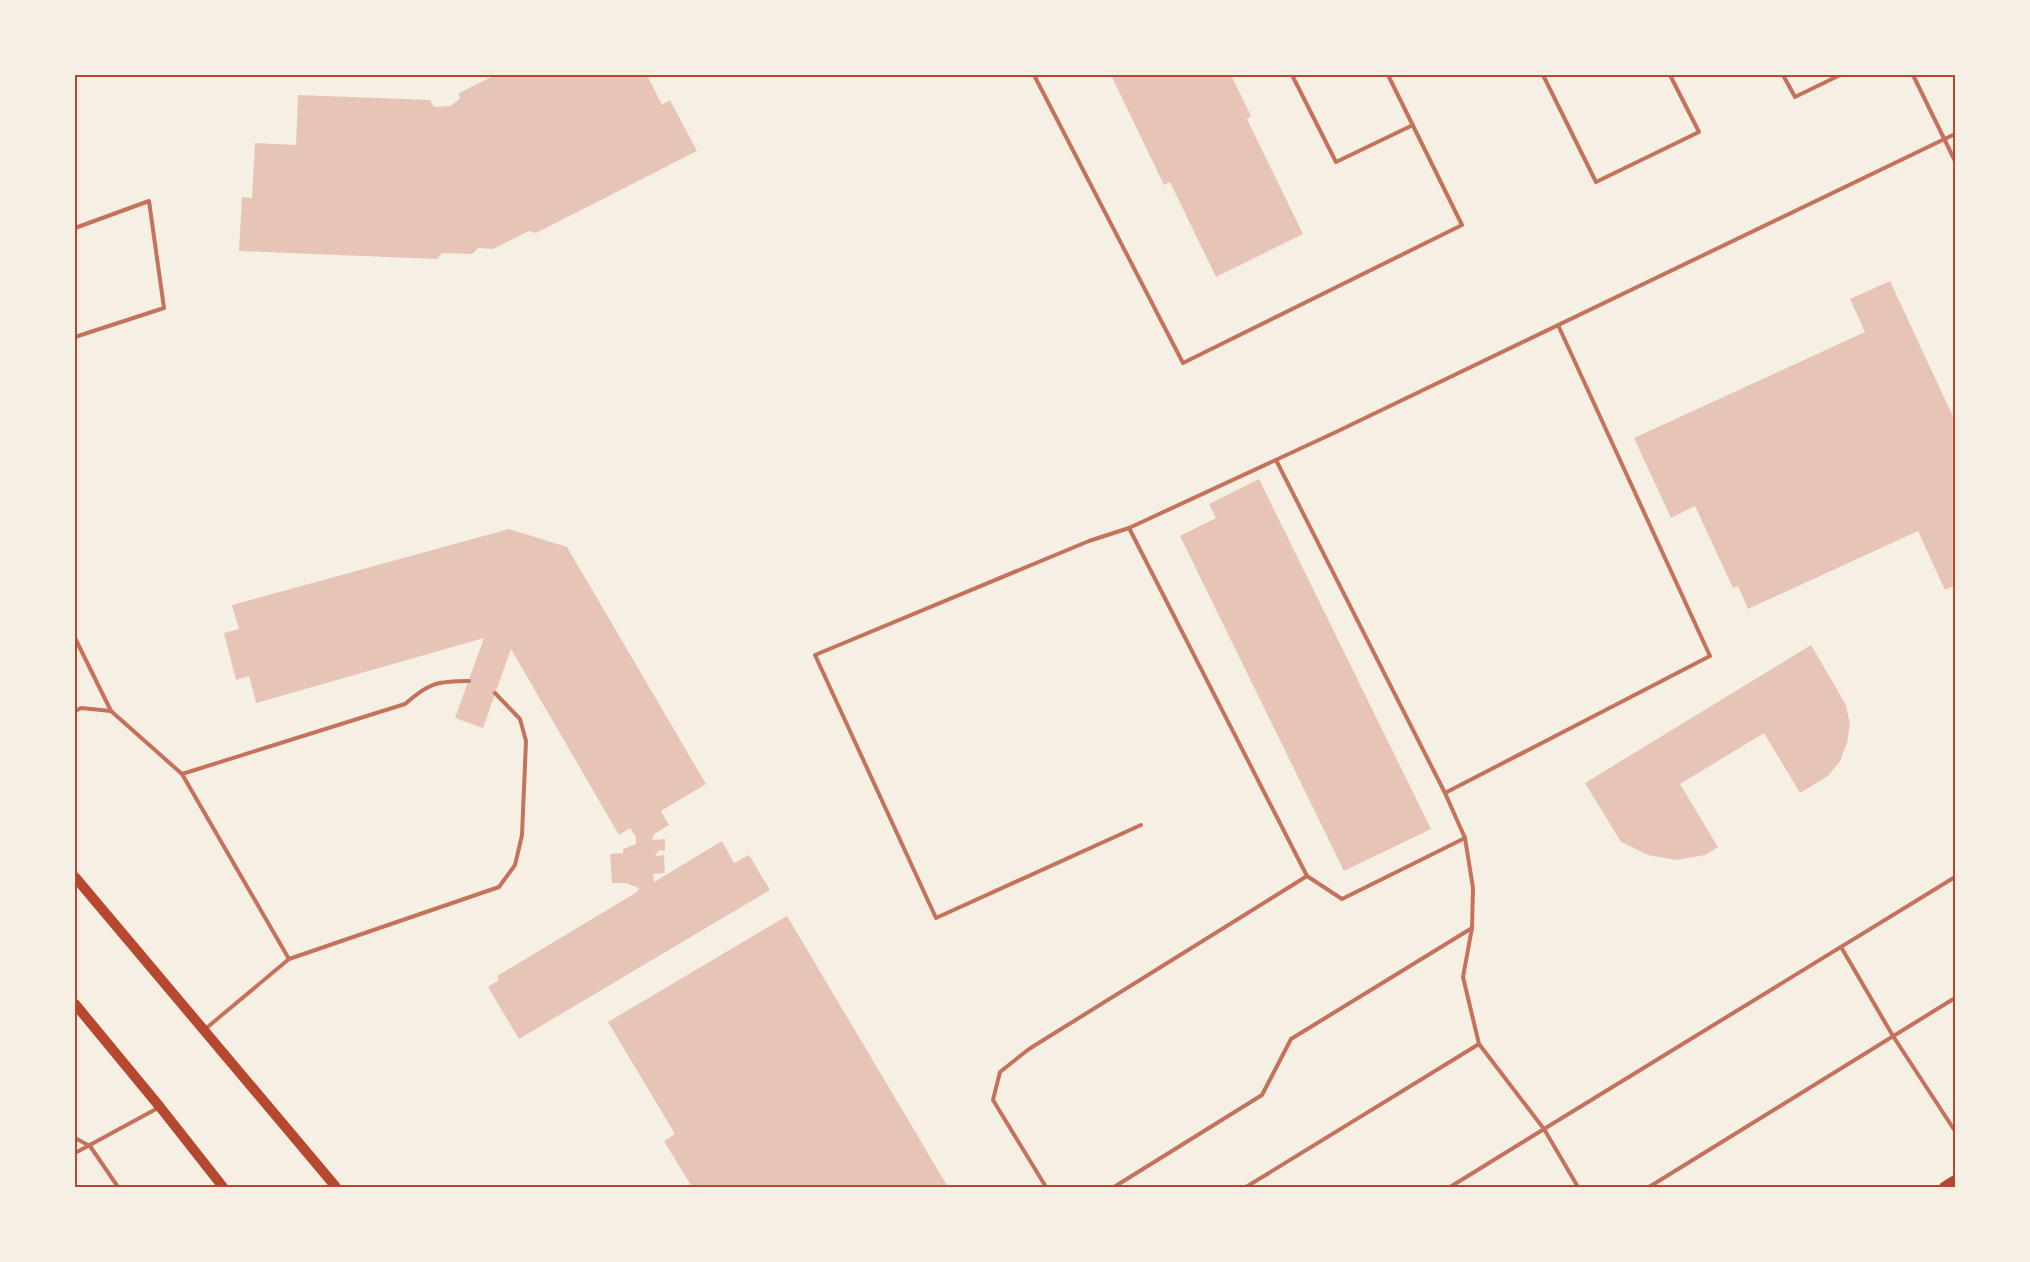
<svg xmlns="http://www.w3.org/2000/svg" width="2030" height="1262" viewBox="0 0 2030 1262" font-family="'Noto Sans',sans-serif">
	<rect width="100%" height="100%" fill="#f6efe4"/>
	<!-- building -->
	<g fill="#e6c5b7">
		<path d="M495,75H600V76L647,75L662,105L670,100L697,151L536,233L529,231L493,249L478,248L472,254L442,253L437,259L239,251L242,197L252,198L255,143L296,145L298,95L430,100L434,107L450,106L460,99L459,93Z"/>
		<path d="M1111,75H1231L1251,116L1247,119L1303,234L1216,277L1170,182L1164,185Z"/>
		<path d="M1890,281L1955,421V585L1945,590L1918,531L1748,609L1738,586L1733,588L1695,506L1671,518L1634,438L1865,332L1850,299Z"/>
		<path d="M1259,479L1431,829L1344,871L1180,536L1216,518L1209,504Z"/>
		<path d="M509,529L567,547L706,784L661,811L669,825L654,834L652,840L665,839V851L659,850L655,856L664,855L665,873L653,874L654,882L722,841L734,863L749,855L770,890L519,1039L488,987L499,980L497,976L637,892L639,888L626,883H612L610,854L623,853V849L636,844V837L630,828L619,835L511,649L483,728L455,718L484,638L256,703L249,676L236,680L224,633L239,629L232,605Z"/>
		<path d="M1811,645L1846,705L1850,724L1847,743L1840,761L1828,776L1800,793L1764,733L1680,784L1718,847L1705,855L1676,860L1648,855L1621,842L1585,783Z"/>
		<path d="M787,916L948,1187H692L664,1141L675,1134L608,1022Z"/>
	</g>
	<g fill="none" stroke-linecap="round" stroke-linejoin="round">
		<!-- service -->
		<g stroke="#c5725c" stroke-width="4">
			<path d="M1034,75L1183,363L1462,225L1388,75"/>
			<path d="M1292,75L1336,162L1413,125"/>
			<path d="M1543,75L1596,182L1699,132L1670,75"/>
			<path d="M1783,75L1795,97L1840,75"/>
			<path d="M1913,75L1955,161"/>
			<path d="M75,228L149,201L164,308L75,337"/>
			<path d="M1276,460L1445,793L1465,838L1473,888L1472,928L1463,977L1479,1044L1544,1129L1955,877"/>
			<path d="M1129,528L1089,541L815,655L936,918L1141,825"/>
			<path d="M75,638L111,711"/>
			<path d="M75,711L81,708L111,711L182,774"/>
			<path d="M1445,793L1710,656L1558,325"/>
			<path d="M1307,876L1342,899L1465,838"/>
			<path d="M1841,947L1893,1036L1955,1131"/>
			<path d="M289,959L182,774L405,704C429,683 437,681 469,681"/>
			<path d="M204,1030L289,959L499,887L515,865L522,835L526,741L520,719L495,693"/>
			<path d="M75,1138L90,1146L118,1187"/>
			<path d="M75,1153L158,1108"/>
			<path d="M1046,1187L993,1100L1000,1072L1029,1049L1307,876L1129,528L1336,432L1955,134"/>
			<path d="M1114,1187L1262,1095L1291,1039L1472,928"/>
			<path d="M1246,1187L1479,1044"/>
			<path d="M1450,1187L1544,1129L1578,1187"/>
			<path d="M1649,1187L1955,998"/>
		</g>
		<!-- secondary -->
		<g stroke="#b5482f" stroke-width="10">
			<path d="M75,877L336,1187"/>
			<path d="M75,1004L160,1107L223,1187"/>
			<path d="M1944,1187L1955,1180"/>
		</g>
	</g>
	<!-- border -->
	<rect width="2030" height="1262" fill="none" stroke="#f6efe4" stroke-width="152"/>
	<rect x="76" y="76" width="1878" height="1110" fill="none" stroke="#b5482f" stroke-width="2"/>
</svg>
